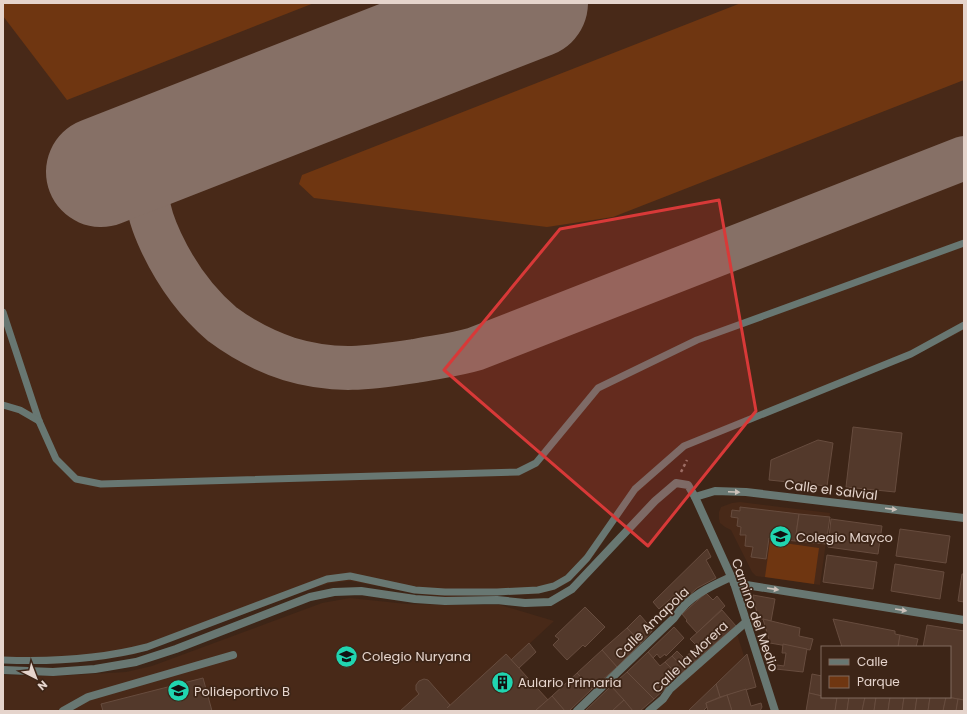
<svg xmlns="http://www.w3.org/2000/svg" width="967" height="714" viewBox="0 0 967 714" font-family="Poppins,sans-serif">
	<rect width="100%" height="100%" fill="#3d2517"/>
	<!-- built -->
	<g fill="#482918">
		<path d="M3,3H964V330L914,356L685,449L634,496L595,554L581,571L568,583L554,590L536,594L446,597L420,594L350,581L332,583L317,587L136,654L102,660L51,664L3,663Z"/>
		<path d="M740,502L830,513L820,585L756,576L752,572L731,530L725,527L720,523L719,519V512L721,507L732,503Z"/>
		<path d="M350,598L407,604L449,605H500L554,621L512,660L548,699L536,711H3V675L55,676L126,672L152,666L322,603Z"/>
		<path d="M737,634L744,656L688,711H655L669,698L675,689Z"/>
	</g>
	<!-- green -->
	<g fill="#6f3611">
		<path d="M3,3H314L67,100L3,16Z"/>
		<path d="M741,3H964V80L613,217L547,227L314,198L299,184L302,175Z"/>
		<path d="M770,541L819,548L814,584L765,577Z"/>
	</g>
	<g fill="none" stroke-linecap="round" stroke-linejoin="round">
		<!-- taxiway -->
		<path stroke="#867066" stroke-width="44" d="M198,134C185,141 170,147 161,159C139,187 148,214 161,242C176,274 195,301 222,324C242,339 265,351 289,359C335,373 369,368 415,361C435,357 455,355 475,349L964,158"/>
		<!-- runway -->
		<path stroke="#867066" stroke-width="110" d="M101,172L533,3"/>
	</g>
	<!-- building -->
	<g fill="#53392b" stroke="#674c3e">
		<path d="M853,427L902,433L895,492L846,487Z"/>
		<path d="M818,440L833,443L827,486L769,480L771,460Z"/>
		<path d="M740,507L799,514L795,541L769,538L766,559L751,557L753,547L745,546L746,535H740L741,527L737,526L738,518L731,517L732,510L740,511Z"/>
		<path d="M799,514L830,517L826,544L795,541Z"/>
		<path d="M831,519L882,526L878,554L828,547Z"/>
		<path d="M900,529L950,536L946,563L896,556Z"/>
		<path d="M707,549L711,557L706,560L716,578L697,588L683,601L676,594L659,609L653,602Z"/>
		<path d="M827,555L877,562L873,589L823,582Z"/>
		<path d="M895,564L944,572L940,599L891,591Z"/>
		<path d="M962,574H964V602L958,601Z"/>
		<path d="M706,593L713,600L717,596L725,606L697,633L686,621L687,620L682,614Z"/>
		<path d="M753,595L775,599L771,621L758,618Z"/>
		<path d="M585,607L605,627L585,647L583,645L567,660L553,645L559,639L555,636Z"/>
		<path d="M722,610L736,626L704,653L690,639Z"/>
		<path d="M640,615L653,630L641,643L627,628Z"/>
		<path d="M763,619L800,628L799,636L813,639L810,650L770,643Z"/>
		<path d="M833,619L895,631V634L900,635L898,647H842Z"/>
		<path d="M927,625L964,631V700L947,697H950V647H923Z"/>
		<path d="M674,627L684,638L666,656L665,654L660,658L657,654L653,658L648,652Z"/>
		<path d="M627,628L641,643L617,667L602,650Z"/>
		<path d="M900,635L918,639L916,647H898Z"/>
		<path d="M529,643L536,652L519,668L511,660Z"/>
		<path d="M783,644L807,649L803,672L776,669L777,665L784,666L786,653H782Z"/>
		<path d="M698,646L704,653L685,670L672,656L677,651L684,658Z"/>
		<path d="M602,650L617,667L592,689L577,673Z"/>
		<path d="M648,652L660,666L665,662L679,676L654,699L627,672Z"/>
		<path d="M506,654L548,700L535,711H400L419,694L416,690V685L419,681L424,679L428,680L450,705L447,708Z"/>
		<path d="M747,654L756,687L720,697L716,684Z"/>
		<path d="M672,656L685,670L679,676L665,662Z"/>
		<path d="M627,672L654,699L640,711H633L611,686Z"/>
		<path d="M577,673L592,689L569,711H565L552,696Z"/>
		<path d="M812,674L822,676V696L809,693Z"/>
		<path d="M203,678L212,711H103L101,704Z"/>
		<path d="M716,684L720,697L706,703L707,707L703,711H688Z"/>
		<path d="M611,686L624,700L612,711H585Z"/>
		<path d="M746,689L751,706L761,703L762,707L760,711H732L727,695Z"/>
		<path d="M809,693L822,696V697L837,698L835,711H806Z"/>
		<path d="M727,695L732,711H708L706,703Z"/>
		<path d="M552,696L565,711H535Z"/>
		<path d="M837,697H849L847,711H835Z"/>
		<path d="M849,697H865L862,711H847Z"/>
		<path d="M865,697H876L874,711H862Z"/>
		<path d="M876,697H890L888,711H874Z"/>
		<path d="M890,697H904L902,711H888Z"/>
		<path d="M904,697H917L915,711H902Z"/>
		<path d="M917,697H930L928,711H915Z"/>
		<path d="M930,697H946L943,711H928Z"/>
		<path d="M946,697L958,699L956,711H943Z"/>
		<path d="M958,699L964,700V711H956Z"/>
		<path d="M624,700L633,711H612Z"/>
	</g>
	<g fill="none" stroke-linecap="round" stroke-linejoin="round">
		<!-- path -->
		<path stroke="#907b70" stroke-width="2.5" stroke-dasharray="3 3" stroke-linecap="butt" d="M681,472L687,460"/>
		<!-- lane -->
		<g stroke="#687772" stroke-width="7">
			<path d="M3,312L39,421L56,459L76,479L101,484L518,472L536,463L598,388L697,340L964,243"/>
			<path d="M3,405L20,410L39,421"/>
			<path d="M3,660C51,662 101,659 147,647L327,579L350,576L415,590L445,592H497L538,590L554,586L568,578L587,558L635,489L684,446L911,354L964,325"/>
		</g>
		<!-- street -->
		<g stroke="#687772" stroke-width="8">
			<path d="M695,497L715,491L746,492L964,518"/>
			<path d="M734,583L964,620"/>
			<path d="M3,670L53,672L95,669L136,662L176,649L310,597L334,592L361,591L415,599L445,601L497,600L525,603L550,602L572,589L655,501L676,483L688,485L695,497L734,583L775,711"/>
			<path d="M63,711L88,697L233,655"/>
			<path d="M577,711L674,618C689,596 709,587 731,577"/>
			<path d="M649,711L663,699L670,689L746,622"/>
		</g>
	</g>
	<!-- one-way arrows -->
	<defs><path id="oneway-solid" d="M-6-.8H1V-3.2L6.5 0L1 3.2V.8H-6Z"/></defs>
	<g fill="#ccc1ba">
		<use href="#oneway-solid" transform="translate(734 492) rotate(2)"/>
		<use href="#oneway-solid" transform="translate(891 509) rotate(7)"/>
		<use href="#oneway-solid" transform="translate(773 589) rotate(9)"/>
		<use href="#oneway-solid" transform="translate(901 610) rotate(9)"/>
	</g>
	<!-- marked area -->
	<path fill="#d83938" fill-opacity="0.2" stroke="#d83938" stroke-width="3" stroke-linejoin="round" d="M719,200L756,411L648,546L444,370L560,229Z"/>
	<!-- icons -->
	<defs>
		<symbol id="school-disc" viewBox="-11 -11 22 22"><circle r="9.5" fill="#20d5b0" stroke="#3d2517"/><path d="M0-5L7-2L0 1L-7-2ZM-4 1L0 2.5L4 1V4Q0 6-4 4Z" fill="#111"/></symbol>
		<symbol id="building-disc" viewBox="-11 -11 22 22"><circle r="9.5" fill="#20d5b0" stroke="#3d2517"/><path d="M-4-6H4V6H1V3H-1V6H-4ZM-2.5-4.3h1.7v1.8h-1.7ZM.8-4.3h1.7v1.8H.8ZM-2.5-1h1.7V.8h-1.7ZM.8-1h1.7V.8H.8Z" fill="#111"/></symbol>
	</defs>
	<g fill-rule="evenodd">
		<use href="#school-disc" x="768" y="524" width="25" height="25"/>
		<use href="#school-disc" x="334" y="644" width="25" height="25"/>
		<use href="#building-disc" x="490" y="670" width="25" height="25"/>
		<use href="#school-disc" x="166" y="678" width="25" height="25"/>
	</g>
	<g text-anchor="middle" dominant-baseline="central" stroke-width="3.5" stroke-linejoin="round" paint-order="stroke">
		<!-- street labels -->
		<g font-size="13" fill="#e5d4cc" stroke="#3d2517">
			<text transform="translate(831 490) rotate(7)">Calle el Salvial</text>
			<text transform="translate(755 615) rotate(71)">Camino del Medio</text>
			<text transform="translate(652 623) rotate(-44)">Calle Amapola</text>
			<text transform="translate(690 657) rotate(-43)">Calle la Morera</text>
		</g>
		<!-- poi labels -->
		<g font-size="13" fill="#e5d4cc" stroke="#3d2517" text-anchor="start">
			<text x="796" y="537">Colegio Mayco</text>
			<text x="362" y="656">Colegio Nuryana</text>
			<text x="518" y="682">Aulario Primaria</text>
			<text x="194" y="691">Polideportivo B</text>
		</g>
	</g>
	<!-- border -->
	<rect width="967" height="714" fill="none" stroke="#e5d4cc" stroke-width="8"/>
	<!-- legend -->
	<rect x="821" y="646" width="130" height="52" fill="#3d2517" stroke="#806b5f"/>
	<rect x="829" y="659" width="20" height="6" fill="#687772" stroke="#806b5f"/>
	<text x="857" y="666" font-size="12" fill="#e5d4cc">Calle</text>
	<rect x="829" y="676" width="20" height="12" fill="#6f3611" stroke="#806b5f"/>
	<text x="857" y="686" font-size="12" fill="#e5d4cc">Parque</text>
	<!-- north arrow -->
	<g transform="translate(36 678) rotate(138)" stroke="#3d2517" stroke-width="3" paint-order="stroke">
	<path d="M0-3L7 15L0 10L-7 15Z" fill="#e5d4cc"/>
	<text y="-6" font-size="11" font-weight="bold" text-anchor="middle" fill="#e5d4cc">N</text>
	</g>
</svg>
